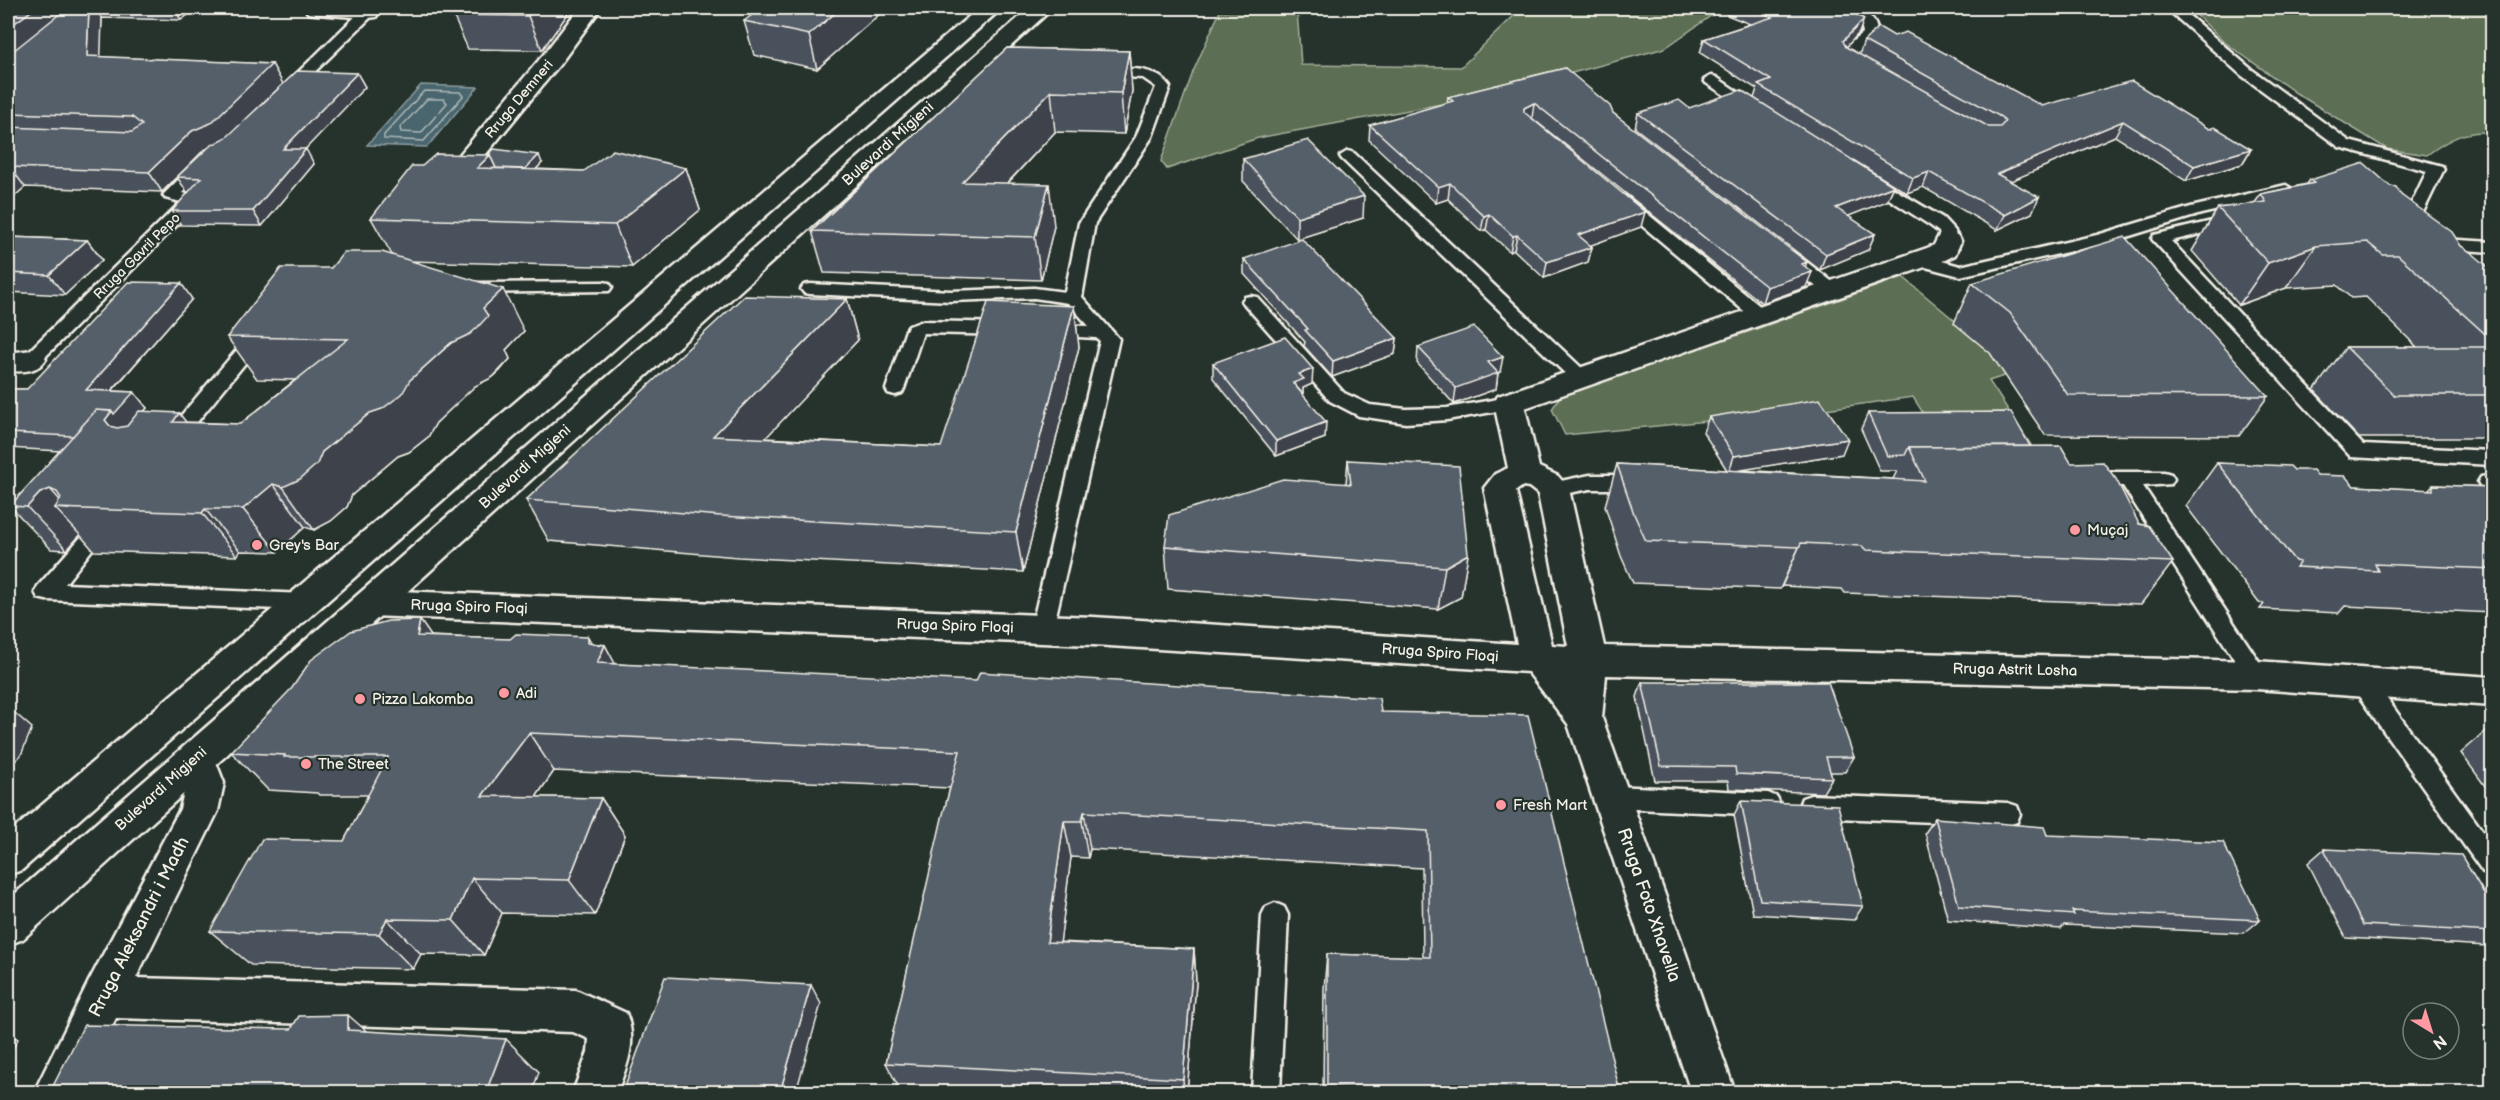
<svg xmlns="http://www.w3.org/2000/svg" width="2500" height="1100" viewBox="0 0 2500 1100" font-family="'Balsamiq Sans',sans-serif">
	<rect width="100%" height="100%" fill="#26332d"/>
	<filter id="ink" filterUnits="userSpaceOnUse"><feTurbulence type="fractalNoise" baseFrequency=".0167" numOctaves="2"/><feDisplacementMap in="SourceGraphic" scale="12" xChannelSelector="R" yChannelSelector="G"/><feConvolveMatrix kernelMatrix="1 2 1 2 8 2 1 2 1" color-interpolation-filters="sRGB"/></filter>
	<g filter="url(#ink)">
		<!-- green -->
		<g fill="#5b6e52" stroke="#a8b09d" stroke-width="1.5">
			<path d="M1522,8H1722L1665,48L1490,95L1258,138L1167,169L1161,161L1193,72L1220,11L1297,10L1301,65L1461,67Z"/>
			<path d="M2189,8H2492V133C2466,129 2447,140 2427,155L2387,149L2296,93L2227,44Z"/>
			<path d="M1903,277L2016,372L1989,381L2031,445L2044,470L1930,424L1913,397L1811,411L1565,435L1552,409L1565,389L1745,333Z"/>
		</g>
		<!-- water -->
		<path fill="#48656e" stroke="#8d9d9f" stroke-width="1.5" d="M421,85L478,87L427,147L367,145Z"/>
		<g fill="none" stroke-linecap="round" stroke-linejoin="round">
			<!-- shore -->
			<g stroke="#afb9b7" stroke-width="1.5">
				<path d="M424,91L460,92L463,96L424,141L384,139V135Z"/>
				<path d="M427,99H444L447,103L421,133L401,132L400,128Z"/>
			</g>
			<defs>
				<g id="lane">
					<path d="M368,8L373,9L375,12L373,15L292,94H282L280,91L282,88L363,9Z"/>
					<path d="M1840,8C1857,8 1878,13 1877,35L1855,56L1871,68L1869,71H1859L1840,57L1849,44L1863,33C1862,18 1847,18 1840,8Z"/>
					<path d="M2166,8H2180L2251,69L2349,141L2442,166L2444,169L2414,231L2408,232L2400,227L2427,171L2339,147L2241,75Z"/>
					<path d="M1104,69C1128,69 1155,65 1170,87L1152,137L1095,223L1082,297L1119,339L1053,629L1050,635L1042,638L1034,635L1031,629L1100,341L1096,338L1042,335L1039,331L1042,327L1048,325L1089,326L1068,303L1034,298L951,301L810,294L804,293L801,289L804,285L810,284L951,291L1034,288L1065,292L1079,223L1136,137L1156,87L1143,78L1099,76L1097,73Z"/>
					<path d="M1711,76L1716,77L1763,109L1761,112H1751L1706,83L1704,80Z"/>
					<path d="M1348,151L1354,153L1587,373L1589,377L1587,381L1580,383L1573,381L1342,159L1340,156Z"/>
					<path d="M203,159L211,164L183,193L199,197L201,200L199,203L39,363H25L23,359L25,355L181,202L165,198L163,195L197,161Z"/>
					<path d="M1867,173L1943,218L1955,231L1956,241L1954,245H1942L1939,232L1931,226L1861,181L1859,178L1861,175Z"/>
					<path d="M2286,185L2294,190L2292,193L2201,214L2107,243L1960,276L1914,264L1911,260L1914,256L1920,255L1960,266L2097,235L2191,207Z"/>
					<path d="M1621,195L1627,197L1767,312L1770,316L1767,320H1755L1615,203L1613,200Z"/>
					<path d="M2233,216L2239,217L2241,221L2239,225L2171,241L2363,445L2492,451V465L2351,457L2152,239L2154,235Z"/>
					<path d="M2442,239L2492,242V252L2436,248L2434,244L2436,240Z"/>
					<path d="M1789,252L1795,253L1839,287L1842,291L1839,295H1827L1783,261L1780,257L1783,253Z"/>
					<path d="M603,282L609,283L612,287L609,291L471,293L465,292L462,288L465,284L471,283Z"/>
					<path d="M1251,296L1257,297L1344,393L1370,405L1406,409L1447,408L1509,397L1516,398L1518,403L1516,408L1509,409L1447,420L1406,423L1359,416L1330,401L1245,305L1242,301L1245,297Z"/>
					<path d="M923,321L1008,323L1014,325L1017,329L1014,333L1008,335L923,333L904,389L902,393L895,395L888,393L886,389L906,330L909,326Z"/>
					<path d="M258,330L264,332L267,336L264,340L176,448L169,450L162,448L159,443L162,438L252,332Z"/>
					<path d="M2087,472H2164L2171,474L2174,479L2171,484L2143,486L2264,669L2267,675L2264,681L2256,684L2248,681L2123,486L2080,484L2077,479L2080,474Z"/>
					<path d="M1590,475H1639L1646,477L1649,482L1646,487L1639,489H1590L1553,496L1546,494L1543,489L1546,484Z"/>
					<path d="M2492,475V489L2481,487L2478,482L2481,477Z"/>
					<path d="M88,534L95,537L98,542L65,584L304,594L312,596L315,602L312,608L304,610L46,600L38,598L35,592L38,586L81,537Z"/>
					<path d="M2364,676L2372,678L2492,844V875L2483,872L2356,692L2353,685L2356,678Z"/>
					<path d="M1613,786L1768,793L1777,797L1780,804L1777,811L1768,815L1613,808L1604,804L1601,797L1604,790Z"/>
					<path d="M1811,795L2008,803L2017,806L2020,814L2017,822L2008,825L1811,817L1802,814L1799,806L1802,798Z"/>
					<path d="M1275,903L1284,907L1288,915L1280,1092H1252L1262,915L1266,907Z"/>
				</g>
				<g id="street">
					<path d="M305,8H376L379,12L376,17L368,18L316,14L308,13Z"/>
					<path d="M579,8H601L560,64L454,193L445,196L436,193L432,188L436,183L544,54Z"/>
					<path d="M1948,233L1957,235L1961,241L1955,255L1945,260L1525,408L1539,467L1558,476L1569,489L1604,646L2256,661L2492,677V706L2256,689L1606,675L1602,718L1735,1092H1691L1568,724L1528,672L1093,645L371,616L359,612L354,603L359,594L371,590L1093,617L1517,644L1484,488L1495,474L1508,468L1494,403L1498,396L1927,248L1934,245L1939,235ZM1523,486L1529,487L1538,494L1568,646L1552,645L1516,491Z"/>
					<path d="M32,350L42,352L46,359C38,372 22,372 8,371V353Z"/>
					<path d="M197,742L210,747L224,783L218,811L136,978L576,990L626,1013C638,1042 627,1065 617,1092H573L588,1052L589,1039L573,1032L116,1018L79,1092H34L88,983L180,809L186,783L178,758L184,747Z"/>
				</g>
				<g id="secondary">
					<path d="M979,8H1002L22,870L8,875V834Z"/>
					<path d="M1030,8H1053L23,939L8,945V900Z"/>
				</g>
			</defs>
			<!-- lane casing -->
			<use href="#lane" stroke="#f4f1e8" stroke-width="5"/>
			<!-- street casing -->
			<use href="#street" stroke="#f4f1e8" stroke-width="5"/>
			<!-- secondary casing -->
			<use href="#secondary" stroke="#f4f1e8" stroke-width="5"/>
			<!-- lane -->
			<use href="#lane" fill="#26332d" fill-rule="evenodd"/>
			<!-- street -->
			<use href="#street" fill="#26332d" fill-rule="evenodd"/>
			<!-- secondary -->
			<use href="#secondary" fill="#26332d" fill-rule="evenodd"/>
		</g>
		<!-- wall -->
		<g fill="#49515c" stroke="#f4f1e8" stroke-width="1.5">
			<path d="M8,8H197L181,20L102,18L100,57L272,64L283,84L357,73L365,87L305,149L314,164L262,226L181,225L172,211L189,192H187L177,177L162,192L25,187L8,202Z"/>
			<path d="M572,8L542,50L468,49L453,15Z"/>
			<path d="M1729,8H1846L1859,33L1846,47L1859,55L1864,41L1894,36L2042,106L2209,129L2251,149L2242,164L2186,181L2115,136L2010,181L2032,213L1997,230L1923,187L1907,193L1853,160L1894,186L1887,201L1848,216L1875,234L1868,250L1820,270L1635,128L1638,113L1689,108L1754,98L1757,89L1700,53L1704,39L1750,24L1727,15Z"/>
			<path d="M883,11L817,69L754,55L744,21Z"/>
			<path d="M1007,48L1129,51L1132,91L1124,134L1055,132L1008,183L1054,226L1041,280L824,273L812,231Z"/>
			<path d="M1565,68L1613,113L1805,267L1806,287L1762,303L1532,118L1641,227L1590,245L1592,247L1588,262L1544,278L1514,250L1510,252L1486,230L1481,231L1448,199L1436,203L1369,140L1370,125L1447,103L1448,97Z"/>
			<path d="M1243,159L1363,218L1297,239L1243,181Z"/>
			<path d="M542,163L536,169L584,171L686,168L700,210L632,267L410,261L524,331L506,350L510,359L500,371L493,377L475,386L436,423L428,437L409,452L398,456L352,495L347,507L331,521L314,530L305,527L277,552L240,551L237,556L94,551L80,535L67,550L51,549L10,506L60,451L8,448V449V389H27L192,299L112,391L134,392L147,408L143,412L186,422L240,424L295,380L257,379L227,337L331,268L392,255L371,218L422,166Z"/>
			<path d="M2310,180L2390,186L2461,246L2493,271V438H2359L2314,390L2346,347H2417L2366,297L2351,298L2337,285L2286,288L2239,305L2192,251L2218,208L2254,204L2261,194L2307,184Z"/>
			<path d="M8,237L87,240L102,260L65,295L8,292Z"/>
			<path d="M1244,259L1397,338L1395,354L1332,377L1304,346L1305,342L1244,274Z"/>
			<path d="M1972,283L2268,396L2239,436L2045,435L1990,353L1954,323Z"/>
			<path d="M847,299L858,340L765,438L941,447L1074,306L1079,347L1023,572L738,557L549,541L526,500Z"/>
			<path d="M1418,347L1500,372L1498,373L1496,389L1454,404L1417,363Z"/>
			<path d="M1213,363L1312,384L1303,388V395L1325,438L1276,456L1213,378Z"/>
			<path d="M1868,413L2030,446L2071,463L2139,524L2173,562L2141,604L1845,593L1842,589L1782,586L1780,589L1633,583L1621,556L1605,506L1617,464L1727,470L1703,432L1709,417L1842,454L1739,470L1893,479L1897,471H1880L1861,429Z"/>
			<path d="M1348,460L1468,554L1461,597L1438,609L1168,589L1165,546L1346,483Z"/>
			<path d="M2217,463L2294,470L2317,475L2354,486L2428,490L2433,485L2493,487V613L2345,606L2339,613L2260,609L2264,604L2259,603L2186,506Z"/>
			<path d="M431,636L592,643L605,645L615,664L1381,712L1620,1092H1323L1324,988L1327,954L1423,957L1422,868L1090,849L1088,858L1071,857L1060,942L1194,949L1196,983L1187,1092H901L886,1063L950,788L554,771L536,797L601,798L625,835L595,915L502,913L484,955L421,954L413,969L251,965L210,931L344,841L368,795H319L317,793L268,790L231,752Z"/>
			<path d="M1642,682L1854,757L1845,772H1830L1832,778L1823,793L1729,789L1728,781H1655L1637,697Z"/>
			<path d="M2493,725V797L2461,753Z"/>
			<path d="M1741,801L1863,906L1854,920L1753,914L1734,815Z"/>
			<path d="M1935,818L2047,835L2260,920L2244,933L2064,925L2061,929L1948,920L1925,833Z"/>
			<path d="M2324,849L2493,908V942L2487,946L2346,938L2308,863Z"/>
		</g>
		<!-- shaded-wall -->
		<g fill="#3c424b" stroke="#f4f1e8" stroke-width="1.5">
			<path d="M35,8H73L8,57V28Z"/>
			<path d="M89,8H95L102,18L100,76L87,56Z"/>
			<path d="M174,8H197L181,20Z"/>
			<path d="M534,8H572L542,50L528,16Z"/>
			<path d="M841,8H883V11L817,69L809,35Z"/>
			<path d="M1864,19L1859,33L1838,56L1843,41Z"/>
			<path d="M1129,51L1132,91L1124,134L1121,93Z"/>
			<path d="M272,64L283,84L223,142L204,150L162,192L149,172L192,131Z"/>
			<path d="M357,73L365,87L291,164L283,149Z"/>
			<path d="M1051,91L1055,132L969,224L962,182Z"/>
			<path d="M1534,103L1532,118L1522,123L1524,108Z"/>
			<path d="M2123,121L2115,136L1990,190L1997,174Z"/>
			<path d="M306,149L314,164L262,226L253,211Z"/>
			<path d="M2251,149L2242,164L2186,181L2194,166Z"/>
			<path d="M490,155L509,197L477,168Z"/>
			<path d="M539,155L542,163L523,183L519,175Z"/>
			<path d="M10,167L25,187L8,202V169Z"/>
			<path d="M686,168L700,210L632,267L615,225Z"/>
			<path d="M1929,172L1923,187L1907,193L1913,178Z"/>
			<path d="M1450,183L1448,199L1436,203L1438,187Z"/>
			<path d="M1049,184L1054,226L1041,280L1035,237Z"/>
			<path d="M1894,186L1887,201L1831,223L1836,208Z"/>
			<path d="M1364,196L1363,218L1297,239V217Z"/>
			<path d="M2039,197L2032,213L1997,230L2005,215Z"/>
			<path d="M1645,212L1641,227L1575,251L1578,235Z"/>
			<path d="M1489,214L1486,230L1481,231L1484,216Z"/>
			<path d="M1875,234L1868,250L1820,270L1826,254Z"/>
			<path d="M1517,235L1514,250L1510,252L1513,236Z"/>
			<path d="M87,240L102,260L65,295L49,275Z"/>
			<path d="M2316,246L2286,288L2239,305L2268,263Z"/>
			<path d="M1592,247L1588,262L1544,278L1547,262Z"/>
			<path d="M1807,262L1802,275L1812,272L1806,287L1762,303L1767,287L1802,264Z"/>
			<path d="M181,283L192,299L99,405L86,390Z"/>
			<path d="M503,289L524,331L506,350L510,359L493,377L475,386L436,423L428,437L409,452L398,456L352,495L347,507L331,521L314,530L283,487L322,452L410,380L451,343L483,308Z"/>
			<path d="M847,299L858,340L729,477L713,436Z"/>
			<path d="M1074,306L1079,347L1023,572L1016,532Z"/>
			<path d="M1397,338L1395,354L1332,377L1333,361Z"/>
			<path d="M1503,357L1500,372L1498,373L1496,389L1454,404L1456,388L1488,362Z"/>
			<path d="M1313,369L1312,384L1303,388V394L1293,383L1299,374Z"/>
			<path d="M134,392L147,408L119,438L105,420L112,411Z"/>
			<path d="M179,413L212,456L173,422Z"/>
			<path d="M1326,422L1325,438L1276,456V441Z"/>
			<path d="M1848,439L1842,454L1729,472L1734,456Z"/>
			<path d="M273,484L305,527L277,552L243,509Z"/>
			<path d="M50,489L68,509L55,508L80,535L67,550L27,507L40,493Z"/>
			<path d="M205,509L240,551L237,556L202,513Z"/>
			<path d="M1801,543L1782,586L1780,589L1799,547Z"/>
			<path d="M1468,554L1461,597L1438,609L1445,567Z"/>
			<path d="M420,620L447,659L417,636Z"/>
			<path d="M588,637L600,657L605,645L626,684L597,663L588,643Z"/>
			<path d="M8,707L32,728L21,755L8,768Z"/>
			<path d="M529,733L554,771L511,833L482,796Z"/>
			<path d="M601,798L625,835L595,915L569,880Z"/>
			<path d="M1084,812L1090,849L1088,858L1082,821Z"/>
			<path d="M1064,821L1071,857L1056,976L1047,942Z"/>
			<path d="M472,878L502,913L484,955L453,920Z"/>
			<path d="M387,919L421,954L413,969L379,934Z"/>
			<path d="M1194,949L1196,983L1187,1092H1184L1183,1079Z"/>
			<path d="M811,985L821,1004L796,1092H780Z"/>
			<path d="M348,1015L387,1049L348,1030Z"/>
			<path d="M8,1033L18,1039L8,1058Z"/>
			<path d="M506,1039L539,1072L532,1092H486Z"/>
		</g>
		<!-- building -->
		<g fill="#555e6b" stroke="#f4f1e8" stroke-width="1.5">
			<path d="M8,8H35L8,28Z"/>
			<path d="M67,8H89L87,56L272,64L211,123L192,131L149,172L10,167L8,169V127L132,132L142,125L132,117L8,113V55Z"/>
			<path d="M460,8H534L528,16L453,15Z"/>
			<path d="M761,8H841L809,35L744,21Z"/>
			<path d="M1749,8H1846L1864,19L1843,41L1846,47L1989,127H2000L2005,122L2001,117L1864,41L1879,27L1894,36L1906,32L2042,106L2132,81L2209,129L2215,127L2251,149L2194,166L2123,121L1997,174L2039,197L2005,215L1929,172L1913,178L1758,85L1771,80L1704,39L1773,17Z"/>
			<path d="M1007,48L1129,51L1121,93L1051,91L962,182L1049,184L1035,237L812,231Z"/>
			<path d="M1565,68L1610,106L1613,113L1807,262L1802,264L1812,272L1767,287L1534,103L1524,108V112L1645,212L1578,235L1592,247L1547,262L1517,235L1513,236L1489,214L1484,216L1450,183L1438,187L1370,125L1453,101L1448,97Z"/>
			<path d="M297,71L357,73L283,149H306L253,211H172L201,178L177,177L210,146L227,137Z"/>
			<path d="M1741,90L1894,186L1836,208L1875,234L1826,254L1638,113L1679,100L1689,108Z"/>
			<path d="M1308,140L1364,196L1297,217L1243,159Z"/>
			<path d="M494,149L539,155L525,169L496,168L490,155H488Z"/>
			<path d="M613,150L686,168L615,225L371,218L412,166H422L436,154L490,155L477,168L584,171Z"/>
			<path d="M2364,163L2390,186L2396,187L2401,195L2452,232L2461,246L2472,253L2493,271V341L2398,255H2383L2367,242L2316,246L2268,263L2218,208L2266,202L2261,194L2314,183L2310,180Z"/>
			<path d="M8,237L87,240L49,275L8,273Z"/>
			<path d="M2125,237L2268,396L2068,395L2010,313L1972,283Z"/>
			<path d="M1302,239L1397,338L1333,361L1305,330L1308,329L1244,259Z"/>
			<path d="M344,252H382L503,289L483,308L488,316L477,328L470,334L451,343L410,380L402,394L382,409L370,413L322,452L317,464L300,479L283,487L273,484L243,509H205L202,513L55,508L61,498L57,492L50,489L40,493L27,507L10,506L96,410L112,411L105,420L110,426L117,428L127,426L139,411L179,413L173,422L240,424L348,339L227,337L281,268H331Z"/>
			<path d="M128,282L181,283L86,390L134,392L114,414L112,411L96,410L73,436L8,433V389H27Z"/>
			<path d="M744,296L847,299L713,436L941,447L988,302L1074,306L1016,532L721,516L526,500Z"/>
			<path d="M1474,327L1503,357L1488,362L1498,373L1456,388L1418,347Z"/>
			<path d="M1285,337L1313,369L1299,374L1304,379L1293,383L1326,422L1276,441L1213,363Z"/>
			<path d="M2346,347H2493V395H2394Z"/>
			<path d="M1820,399L1848,439L1734,456L1709,417Z"/>
			<path d="M2011,412L2030,446L1909,447L1905,455L1887,456L1868,413Z"/>
			<path d="M2061,446L2071,463L2103,462L2116,479L2139,524L2149,526L2173,562L1866,550L1862,546L1801,543L1799,547L1646,541L1634,514L1617,464L1925,481L1909,447Z"/>
			<path d="M1348,460L1459,466L1468,554L1445,567L1165,546L1169,515L1283,479L1351,484Z"/>
			<path d="M2217,463L2290,466L2294,470H2313L2317,475L2345,476L2354,486L2433,490V485L2493,487V569L2375,564L2378,571L2296,567L2300,562L2295,561Z"/>
			<path d="M420,620L417,636L510,639L516,634L588,637V643L605,645L597,663L976,681L980,672L1379,698L1381,712L1528,715L1620,1092H1447L1327,1087V954L1430,957L1428,831L1084,812L1082,821H1064L1047,942L1194,949L1183,1079L886,1063L942,818L960,751L529,733L482,796L601,798L569,880L472,878L453,920L387,919L379,934L210,931L262,839L344,841L388,757H284L285,755L231,752L292,688L311,660L351,631L388,621Z"/>
			<path d="M1642,682H1828L1854,757H1826L1832,778L1736,774L1735,767L1661,766Z"/>
			<path d="M1741,801L1838,805L1863,906L1760,900Z"/>
			<path d="M1935,818L2044,827L2047,835L2223,842L2260,920L2072,911L2074,915L1959,906Z"/>
			<path d="M2324,849L2461,855L2493,908V932L2363,925Z"/>
			<path d="M665,977L811,985L780,1092H623Z"/>
			<path d="M348,1015V1030L506,1039L486,1092H50L84,1025L291,1029L299,1016Z"/>
		</g>
	</g>
	<!-- markers -->
	<g fill="#ff9aa2" stroke="#26332d" stroke-width="2">
		<circle cx="2075" cy="530" r="6"/>
		<circle cx="257" cy="545" r="6"/>
		<circle cx="504" cy="693" r="6"/>
		<circle cx="360" cy="699" r="6"/>
		<circle cx="306" cy="764" r="6"/>
		<circle cx="1501" cy="805" r="6"/>
	</g>
	<g text-anchor="middle" dominant-baseline="central" stroke-width="4.5" stroke-linejoin="round" paint-order="stroke">
		<!-- far-street labels -->
		<g font-size="14" fill="#f4f1e8" stroke="#26332d">
			<text transform="translate(519 99) rotate(-50)">Rruga Demneri</text>
			<text transform="translate(137 256) rotate(-45)">Rruga Gavril Pepo</text>
		</g>
		<!-- street labels -->
		<g font-size="15" fill="#f4f1e8" stroke="#26332d">
			<text transform="translate(888 144) rotate(-42)">Bulevardi Migjeni</text>
			<text transform="translate(525 467) rotate(-42)">Bulevardi Migjeni</text>
			<text transform="translate(469 607) rotate(2)">Rruga Spiro Floqi</text>
			<text transform="translate(955 626) rotate(2)">Rruga Spiro Floqi</text>
			<text transform="translate(1440 653) rotate(4)">Rruga Spiro Floqi</text>
			<text transform="translate(2015 670) rotate(1)">Rruga Astrit Losha</text>
			<text transform="translate(161 789) rotate(-42)">Bulevardi Migjeni</text>
		</g>
		<!-- poi labels -->
		<g font-size="15" fill="#f4f1e8" stroke="#26332d" text-anchor="start">
			<text x="2087" y="530">Muçaj</text>
			<text x="269" y="545">Grey's Bar</text>
			<text x="516" y="693">Adi</text>
			<text x="372" y="699">Pizza Lakomba</text>
			<text x="318" y="764">The Street</text>
			<text x="1513" y="805">Fresh Mart</text>
		</g>
		<!-- near-street labels -->
		<g font-size="18" fill="#f4f1e8" stroke="#26332d">
			<text transform="translate(1649 905) rotate(71)">Rruga Foto Xhavella</text>
			<text transform="translate(139 927) rotate(-63)">Rruga Aleksandri i Madh</text>
		</g>
	</g>
	<!-- margin -->
	<rect width="2500" height="1100" fill="none" stroke="#26332d" stroke-width="30"/>
	<rect x="15" y="15" width="2470" height="1070" fill="none" stroke="#f4f1e8" stroke-width="2" filter="url(#ink)"/>
	<!-- north arrow -->
	<g transform="translate(2431 1031) rotate(142)"><circle r="28" fill="#26332d" stroke="#787f78" stroke-width="1.5"/>
	<path d="M0-4.5L10 22L0 15L-10 22Z" fill="#ff9aa2"/>
	<text y="-9" font-size="16" font-weight="bold" text-anchor="middle" fill="#f4f1e8">N</text>
	</g>
</svg>
